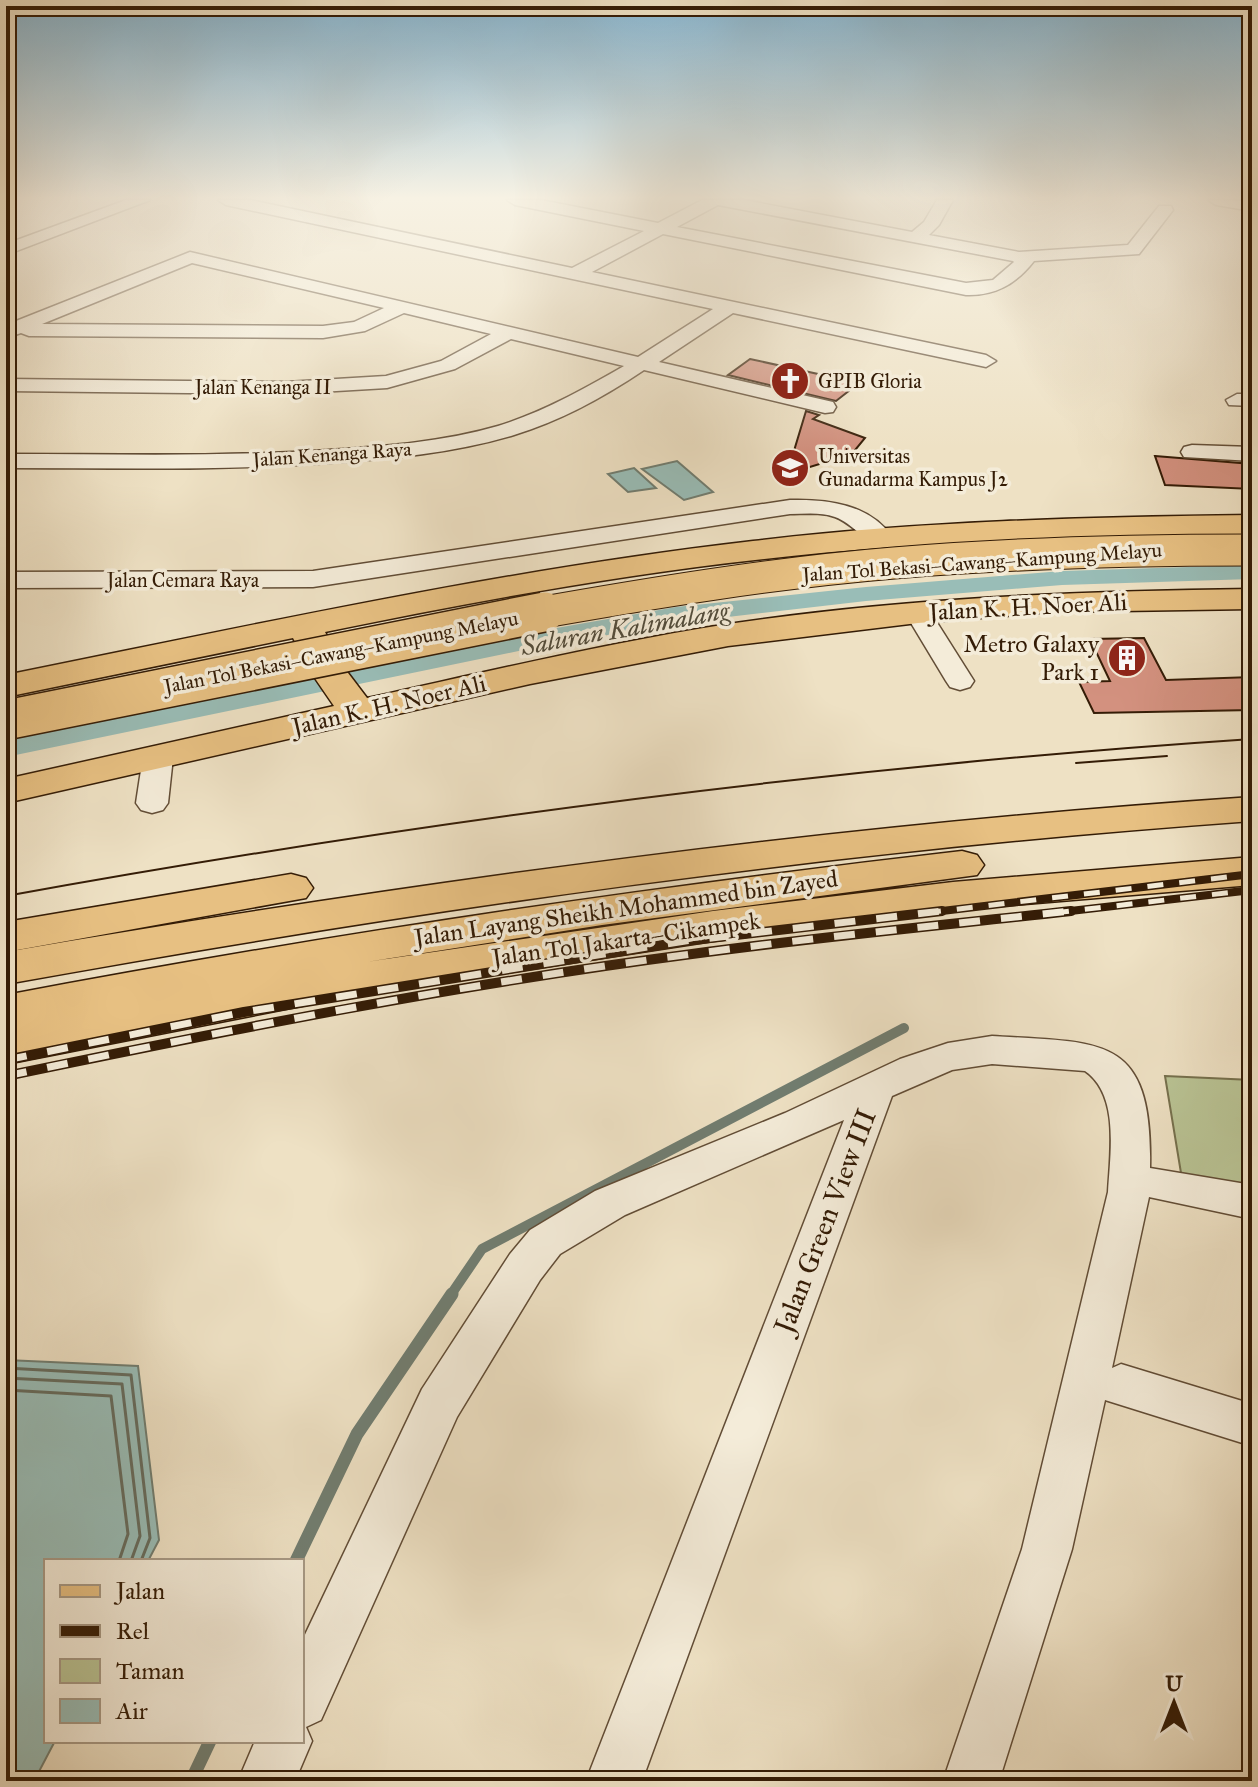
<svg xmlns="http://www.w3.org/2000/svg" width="1258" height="1787" viewBox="0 0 1258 1787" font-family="'IM FELL Great Primer',serif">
	<rect width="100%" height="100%" fill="#eee1c4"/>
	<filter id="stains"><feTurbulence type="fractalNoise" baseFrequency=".0025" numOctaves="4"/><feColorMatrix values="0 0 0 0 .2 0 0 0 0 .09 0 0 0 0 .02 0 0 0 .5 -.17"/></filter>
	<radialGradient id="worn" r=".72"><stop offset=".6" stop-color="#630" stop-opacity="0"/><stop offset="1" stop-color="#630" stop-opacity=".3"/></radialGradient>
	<!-- green -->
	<path fill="#b9c394" stroke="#76704d" stroke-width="2" d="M1165,1076L1252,1080V1185L1182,1179Z"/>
	<!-- water -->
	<g fill="#99bdb7" stroke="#717d70" stroke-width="2">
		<path d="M677,461L713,492L684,500L642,469Z"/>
		<path d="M634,468L656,488L628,492L608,474Z"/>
		<path d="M6,1360L138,1366L159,1540L148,1561H46V1741H55L34,1781H6Z"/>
	</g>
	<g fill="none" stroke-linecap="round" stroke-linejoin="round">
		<!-- shore -->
		<g stroke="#666c5e" stroke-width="3">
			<path d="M6,1368L131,1375L150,1538L141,1561"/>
			<path d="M6,1378L122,1384L140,1536L131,1561"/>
			<path d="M6,1390L111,1396L128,1534L119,1561"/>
		</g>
		<!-- stream-far1 -->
		<path stroke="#717d70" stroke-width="10" d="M450,1296L482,1249L904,1028"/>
		<!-- stream -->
		<g stroke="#717d70" stroke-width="13">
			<path d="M296,1561L357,1434L452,1294"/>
			<path d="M191,1781L210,1741"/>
		</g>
		<!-- canal -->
		<path fill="#99bdb7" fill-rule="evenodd" d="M1252,565V579L1062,585L866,601L676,623L528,649L6,757V739L528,633L676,607L866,587L1062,571Z"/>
	</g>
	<!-- building -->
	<g fill="#d3917f" stroke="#341c06" stroke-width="2">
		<path d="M750,359L859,383L836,401L728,375Z"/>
		<path d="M806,411L819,415L813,419L865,438L847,460L839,458L787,474Z"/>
		<path d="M1155,456L1252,464V489L1165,485Z"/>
		<path d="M1144,638L1166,680L1252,677V710L1094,713L1079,682L1110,681L1090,639Z"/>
	</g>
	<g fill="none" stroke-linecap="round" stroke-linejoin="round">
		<defs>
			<g id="minor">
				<path d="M126,200H150L6,255V244Z"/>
				<path d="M218,200H250L572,268L644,231L515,205L507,200H541L658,223L702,200H744L912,232L924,222L937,200H953L939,225L929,235L1019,252L1128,245L1159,206H1171L1173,210L1139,254L1034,261C1016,284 995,296 966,295L663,234L592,272L986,355L996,361L986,367L733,313L659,362L833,402L836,407L833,412L825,413L644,370C604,397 560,421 514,435C454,453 391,459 328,463C221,471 113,468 6,468V454C114,454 221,457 329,450C385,446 443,442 498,426C543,412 584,389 624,366L511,339L455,369L387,388L286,394L6,391V379L286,382L386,376L441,361L491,334L404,313L365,331L323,338L29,336L21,333L6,338V325L190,252L638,357L713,309L226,205ZM718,205L1013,261L1014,262L993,280L966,283L677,227ZM192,263L384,308L354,322L323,326L42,324Z"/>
				<path d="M1208,200L1252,201V211L1216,205Z"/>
				<path d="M1237,394H1252V406L1229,405L1226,400Z"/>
				<path d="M1192,445L1252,447V461L1184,457L1181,452L1184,447Z"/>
				<path d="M790,500C828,499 870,504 893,538L890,543C868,549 855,524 835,517C821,512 805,514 790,514L313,587L6,588V572L313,571Z"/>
				<path d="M918,605L927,607L931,613L974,681L970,687L960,690L950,687L946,681L905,613L909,607Z"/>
				<path d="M158,748L169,751L173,757L168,803L163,810L152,813L141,810L136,803L143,757L147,751Z"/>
				<path d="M992,1036C1103,1043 1153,1034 1150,1168L1252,1185V1219L1149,1197L1112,1368L1121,1364L1252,1404V1446L1105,1400L1072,1549L999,1781H943L1022,1549L1108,1192C1110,1154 1120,1095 1085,1071L992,1064L952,1070L892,1096L642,1781H586L844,1120L625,1215L560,1254L540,1280L457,1417L321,1720L306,1727L312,1741L295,1781H238L255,1741H302V1641L422,1389L510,1254L530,1230L595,1191L785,1113L900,1059L948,1043Z"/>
			</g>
			<path id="major" d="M1252,515V535C1086,536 920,541 755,560C611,576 467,603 325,632L345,669L367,698C486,672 607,643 728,624C902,598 1077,591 1252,589V609L1055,612L918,623L728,646L530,684L6,803V779L334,706L310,671L293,638L6,697V675C254,625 502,570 753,541C919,521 1085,517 1252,515Z"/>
			<g id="highway">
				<path d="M1252,797V821C830,851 422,909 6,984V952C420,881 833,825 1252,797Z"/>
				<path d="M962,851L977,855L984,865L977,875L602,925L366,962L713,911L953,882L1252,857V885L953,910L713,941L347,997L6,1064V995C323,935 641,888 962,851Z"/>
				<path d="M291,874L306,878L313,888L306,898L6,952V922Z"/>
			</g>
		</defs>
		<!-- minor casing -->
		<use href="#minor" stroke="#624d36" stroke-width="3"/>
		<!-- major casing -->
		<use href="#major" stroke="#341c06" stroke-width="3"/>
		<!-- highway casing -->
		<use href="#highway" stroke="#341c06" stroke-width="3"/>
		<!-- minor -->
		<use href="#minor" fill="#f4ecd9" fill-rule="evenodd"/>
		<!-- major -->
		<use href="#major" fill="#e7c082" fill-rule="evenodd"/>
		<!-- highway -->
		<use href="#highway" fill="#e7c082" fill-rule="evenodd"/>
		<!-- tram -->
		<g stroke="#341c06" stroke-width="2">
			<path d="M1076,763L1167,756"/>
			<path d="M6,896C420,821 832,767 1252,739"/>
		</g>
		<defs>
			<g id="rail-far1">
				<path d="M925,913L1252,874"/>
				<path d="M1053,913L1252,890"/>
			</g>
			<g id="rail">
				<path d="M6,1060L244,1012L685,941L942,911"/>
				<path d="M6,1076C233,1029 461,984 692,954C818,937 944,925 1071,911"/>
			</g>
		</defs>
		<!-- rail-far1 casing -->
		<use href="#rail-far1" stroke="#341c06" stroke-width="8"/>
		<!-- rail casing -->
		<use href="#rail" stroke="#341c06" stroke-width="10"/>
		<!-- rail-far1 -->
		<use href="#rail-far1" stroke="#f4ecd9" stroke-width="5" stroke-dasharray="16" stroke-linecap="butt"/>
		<!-- rail -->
		<use href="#rail" stroke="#f4ecd9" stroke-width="7" stroke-dasharray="21" stroke-linecap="butt"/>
		<defs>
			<path id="highway-bridge-far1" d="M533,614C652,593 773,573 894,563C1013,553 1132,550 1252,550"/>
			<path id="highway-bridge" d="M6,720L544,612"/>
		</defs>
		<!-- highway-bridge-far1 casing -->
		<use href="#highway-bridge-far1" stroke="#341c06" stroke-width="33" stroke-linecap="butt"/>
		<!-- highway-bridge casing -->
		<use href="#highway-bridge" stroke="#341c06" stroke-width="42" stroke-linecap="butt"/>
		<!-- highway-bridge-far1 -->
		<use href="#highway-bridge-far1" stroke="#e7c082" stroke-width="31"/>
		<!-- highway-bridge -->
		<use href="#highway-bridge" stroke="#e7c082" stroke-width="39"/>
	</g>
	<!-- sky -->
	<linearGradient id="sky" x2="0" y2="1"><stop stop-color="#88b8d4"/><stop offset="0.44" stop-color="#f7f2e4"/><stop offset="1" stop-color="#f7f2e4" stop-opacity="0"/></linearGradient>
	<rect width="1258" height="450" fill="url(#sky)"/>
	<!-- icons -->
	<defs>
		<symbol id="church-disc" viewBox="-11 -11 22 22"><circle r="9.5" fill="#8f2418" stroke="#f4ecd9"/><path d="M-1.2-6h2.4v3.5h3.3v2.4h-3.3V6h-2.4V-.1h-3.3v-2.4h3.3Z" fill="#fff"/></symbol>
		<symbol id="university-disc" viewBox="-11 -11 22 22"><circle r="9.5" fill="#8f2418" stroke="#f4ecd9"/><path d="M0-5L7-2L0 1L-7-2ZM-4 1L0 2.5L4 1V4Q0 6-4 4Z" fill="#fff"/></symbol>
		<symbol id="building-disc" viewBox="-11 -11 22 22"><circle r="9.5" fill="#8f2418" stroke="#f4ecd9"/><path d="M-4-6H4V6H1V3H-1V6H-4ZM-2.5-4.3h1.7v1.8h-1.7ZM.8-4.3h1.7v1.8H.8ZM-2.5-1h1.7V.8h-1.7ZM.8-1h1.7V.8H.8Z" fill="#fff"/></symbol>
	</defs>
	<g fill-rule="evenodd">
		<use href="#church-disc" x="768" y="359" width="44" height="44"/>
		<use href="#university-disc" x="768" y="446" width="44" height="44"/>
		<use href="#building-disc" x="1105" y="636" width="44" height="44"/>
	</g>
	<g text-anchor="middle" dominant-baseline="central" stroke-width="7" stroke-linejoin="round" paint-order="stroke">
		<!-- far-poi labels -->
		<g font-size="20" fill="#341c06" stroke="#f4ecd9" text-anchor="start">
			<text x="818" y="381">GPIB Gloria</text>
			<text x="818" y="456">Universitas<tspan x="818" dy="23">Gunadarma Kampus J2</tspan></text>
		</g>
		<!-- far-street labels -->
		<g font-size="20" fill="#341c06" stroke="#f4ecd9">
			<text x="263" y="387">Jalan Kenanga II</text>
			<text transform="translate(332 454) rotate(-4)">Jalan Kenanga Raya</text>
			<text transform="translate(982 562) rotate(-4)">Jalan Tol Bekasi–Cawang–Kampung Melayu</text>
			<text x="183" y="580">Jalan Cemara Raya</text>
			<text transform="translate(341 652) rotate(-11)">Jalan Tol Bekasi–Cawang–Kampung Melayu</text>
		</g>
		<!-- street labels -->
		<g font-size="24" fill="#341c06" stroke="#f4ecd9">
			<text transform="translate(1028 607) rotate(-3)">Jalan K. H. Noer Ali</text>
			<text transform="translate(389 705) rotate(-13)">Jalan K. H. Noer Ali</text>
			<text transform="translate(626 908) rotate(-8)">Jalan Layang Sheikh Mohammed bin Zayed</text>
			<text transform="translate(626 939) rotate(-8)">Jalan Tol Jakarta–Cikampek</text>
		</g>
		<!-- poi labels -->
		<g font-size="24" fill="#341c06" stroke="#f4ecd9" text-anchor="end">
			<text x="1099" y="644">Metro Galaxy<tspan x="1099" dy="28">Park 1</tspan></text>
		</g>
		<!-- water labels -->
		<g font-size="26" font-style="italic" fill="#524c3b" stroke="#f4ecd9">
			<text transform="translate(625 628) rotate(-10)">Saluran Kalimalang</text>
		</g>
		<!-- near-street labels -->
		<g font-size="28" fill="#341c06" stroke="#f4ecd9">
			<text transform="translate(825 1221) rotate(-69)">Jalan Green View III</text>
		</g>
	</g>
	<!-- margin -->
	<rect width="1258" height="1787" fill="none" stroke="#eee1c4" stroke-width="32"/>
	<rect x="8" y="8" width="1242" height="1771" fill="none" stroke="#341c06" stroke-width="4"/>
	<rect x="16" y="16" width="1226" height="1755" fill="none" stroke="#341c06" stroke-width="2"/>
	<!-- legend -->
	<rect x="44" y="1559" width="260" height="184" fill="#f4ecd9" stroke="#a79985" stroke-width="2"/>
	<rect x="60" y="1585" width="40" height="12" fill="#e7c082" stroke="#a79985" stroke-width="2"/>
	<text x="116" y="1599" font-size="24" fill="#341c06">Jalan</text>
	<rect x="60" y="1625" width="40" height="12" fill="#341c06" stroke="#a79985" stroke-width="2"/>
	<text x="116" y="1639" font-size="24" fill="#341c06">Rel</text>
	<rect x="60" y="1659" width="40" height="24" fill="#b9c394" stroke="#a79985" stroke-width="2"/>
	<text x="116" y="1679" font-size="24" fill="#341c06">Taman</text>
	<rect x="60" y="1699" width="40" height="24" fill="#99bdb7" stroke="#a79985" stroke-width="2"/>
	<text x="116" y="1719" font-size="24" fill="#341c06">Air</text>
	<!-- north arrow -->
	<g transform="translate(1174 1703)" stroke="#f4ecd9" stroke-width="6" paint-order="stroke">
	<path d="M0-6L14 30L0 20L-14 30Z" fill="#341c06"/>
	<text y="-12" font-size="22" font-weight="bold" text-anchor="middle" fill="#341c06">U</text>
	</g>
	<rect width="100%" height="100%" filter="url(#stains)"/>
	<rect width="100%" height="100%" fill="url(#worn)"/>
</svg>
